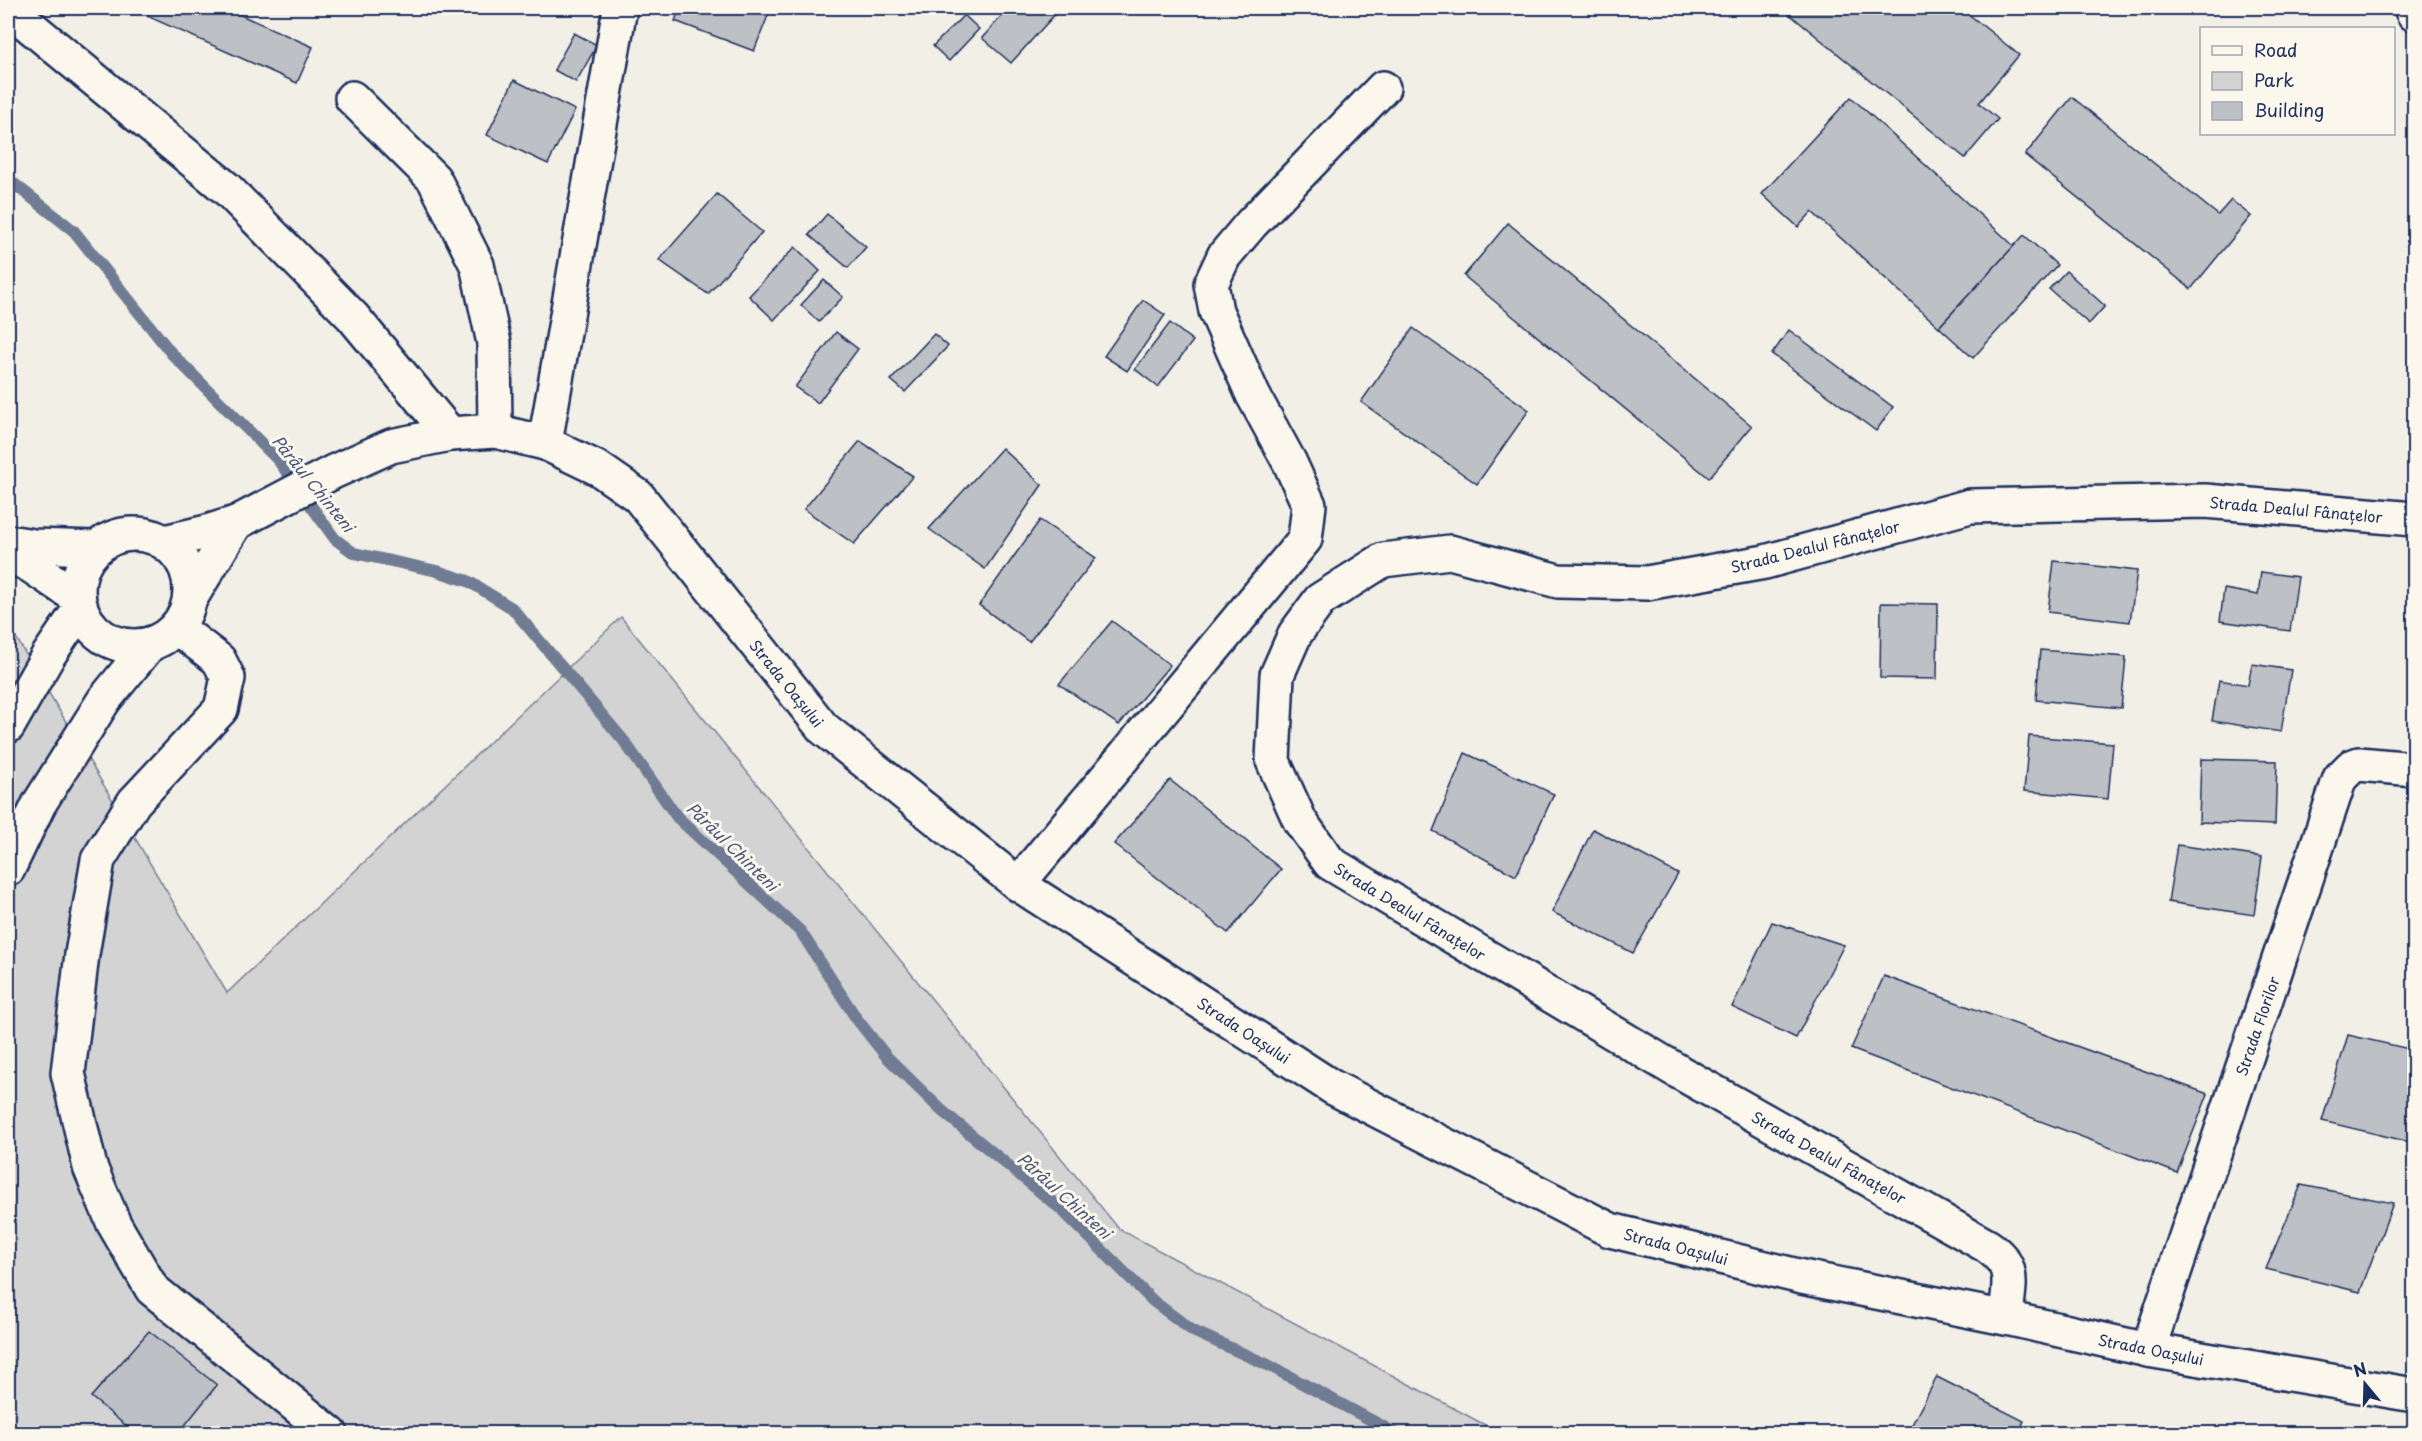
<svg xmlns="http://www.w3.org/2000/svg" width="2422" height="1441" viewBox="0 0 2422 1441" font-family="'Playpen Sans',sans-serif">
	<rect width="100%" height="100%" fill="#f2efe6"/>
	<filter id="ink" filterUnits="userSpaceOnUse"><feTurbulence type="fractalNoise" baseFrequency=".0167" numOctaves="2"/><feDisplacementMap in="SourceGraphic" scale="12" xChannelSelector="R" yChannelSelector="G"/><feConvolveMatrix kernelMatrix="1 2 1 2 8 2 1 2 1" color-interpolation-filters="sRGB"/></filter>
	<g filter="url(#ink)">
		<!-- green -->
		<path fill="#d2d3d2" stroke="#768198" stroke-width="1.5" d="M621,617L1119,1229L1500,1433H8V624L227,993Z"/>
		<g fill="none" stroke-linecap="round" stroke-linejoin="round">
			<!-- stream -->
			<path stroke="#707b93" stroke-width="12" d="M8,179L74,231L172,354L278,460L335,539L354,553L437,571L468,581L512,608L624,741L677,817L801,932L856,1018L886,1056L940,1109L1061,1209L1153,1301L1193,1331L1268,1365L1397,1434"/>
		</g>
		<!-- building -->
		<g fill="#bdc0c4" stroke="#1b2f5e" stroke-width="1.5">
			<path d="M151,8H225L313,47L297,83L147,16Z"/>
			<path d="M680,8H771L754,51L675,21Z"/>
			<path d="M1009,8H1052L1057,12L1011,63L982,38Z"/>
			<path d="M1782,8H1961L2019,55L1979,103L1998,119L1965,158Z"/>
			<path d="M964,15L979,29L949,61L933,46Z"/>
			<path d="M574,33L597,45L576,82L554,70Z"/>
			<path d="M514,80L575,110L548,164L487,135Z"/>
			<path d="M1851,97L2014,246L1939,327L1812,212L1798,227L1762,194Z"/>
			<path d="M2072,97L2218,215L2231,200L2251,216L2191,289L2025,155Z"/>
			<path d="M717,194L762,232L708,294L659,260Z"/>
			<path d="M827,214L866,247L848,268L809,235Z"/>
			<path d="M1508,223L1752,426L1709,478L1464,276Z"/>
			<path d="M2024,235L2057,265L1973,358L1939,327Z"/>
			<path d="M795,247L820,271L774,320L749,296Z"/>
			<path d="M2066,271L2105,306L2089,324L2049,289Z"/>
			<path d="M824,280L843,297L819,322L801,305Z"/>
			<path d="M1143,300L1165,315L1127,371L1104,356Z"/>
			<path d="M1170,323L1193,341L1158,387L1135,369Z"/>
			<path d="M1413,328L1529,410L1477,484L1361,402Z"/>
			<path d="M1789,330L1893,407L1876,431L1772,354Z"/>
			<path d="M836,332L858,349L818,403L795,387Z"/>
			<path d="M934,334L948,346L905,392L891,380Z"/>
			<path d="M860,441L913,476L854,544L804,509Z"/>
			<path d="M1002,448L1042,485L985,569L929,529Z"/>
			<path d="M1040,520L1096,558L1029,642L979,605Z"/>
			<path d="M2054,561L2137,571L2130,622L2048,612Z"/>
			<path d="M2261,572L2298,577L2290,631L2220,621L2224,589L2258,595Z"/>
			<path d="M1881,603L1938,604L1937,679L1880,678Z"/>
			<path d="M1112,621L1170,665L1119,725L1059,684Z"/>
			<path d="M2040,650L2126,657L2121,708L2036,700Z"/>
			<path d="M2252,664L2291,670L2281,732L2212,721L2219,680L2248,685Z"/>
			<path d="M2029,736L2113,743L2108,799L2024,791Z"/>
			<path d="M1465,753L1554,794L1516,876L1433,831Z"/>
			<path d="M2201,759L2277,761L2275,825L2199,822Z"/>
			<path d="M1170,780L1281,869L1228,933L1114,844Z"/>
			<path d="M1593,829L1678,874L1633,953L1552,912Z"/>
			<path d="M2177,845L2262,857L2254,915L2168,902Z"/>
			<path d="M1772,922L1844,945L1796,1038L1732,1007Z"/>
			<path d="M1884,976L2208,1094L2177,1173L1851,1049Z"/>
			<path d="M2348,1035L2414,1050V1143L2322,1121Z"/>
			<path d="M2301,1185L2393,1203L2360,1292L2266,1269Z"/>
			<path d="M149,1331L217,1385L178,1434H136L91,1397Z"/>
			<path d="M1937,1377L2024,1421L2018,1434H1907Z"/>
		</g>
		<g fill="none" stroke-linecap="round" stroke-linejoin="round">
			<defs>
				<g id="minor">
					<path d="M8,8L227,189L353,317L450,434"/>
					<path d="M352,98L434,179L477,265L494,343L495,431"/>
					<path d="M545,443L620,8"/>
					<path d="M176,627L219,660L228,678L221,709L134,802L98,860L82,954L68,1073L90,1167L114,1224L152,1289L331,1434"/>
					<path d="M8,726L48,656L80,609"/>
					<path d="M8,869L39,804L104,700L150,644"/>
					<path d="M1018,884L1305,539L1309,505L1290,463L1253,395L1216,311L1211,284L1224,256L1251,224L1383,88"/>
					<path d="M2148,1350L2340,778L2351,767L2359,764L2414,769"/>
				</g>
				<g id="major">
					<path d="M2411,8L2414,14"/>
					<circle cx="134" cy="590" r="56"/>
					<path d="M8,542L34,546L96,548"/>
					<path d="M164,542L207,532L236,523L333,472L391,446L450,434L495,431L545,443L599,469L638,496L823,728L1018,884L1332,1087L1610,1230L1802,1277L2006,1318L2148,1350L2414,1395"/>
					<path d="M8,554L31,566L77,597"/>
					<path d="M190,599L236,523"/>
					<path d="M2006,1318C2008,1284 2018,1267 1987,1246L1679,1072L1330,863L1300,821L1273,761L1277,675L1295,634L1320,600L1383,560L1450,552L1558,581L1647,583L1765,562L1970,506L2205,501L2414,519"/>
				</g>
			</defs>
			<!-- minor casing -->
			<use href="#minor" stroke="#1b2f5e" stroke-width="38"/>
			<!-- major casing -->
			<use href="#major" stroke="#1b2f5e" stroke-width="38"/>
			<!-- minor -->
			<use href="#minor" stroke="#fbf7ec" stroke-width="33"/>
			<!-- major -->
			<use href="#major" stroke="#fbf7ec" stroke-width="33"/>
		</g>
	</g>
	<g text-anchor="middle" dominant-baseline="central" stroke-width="6" stroke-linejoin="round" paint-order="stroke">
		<!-- street labels -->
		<g font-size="15" fill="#1b2f5e" stroke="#fbf7ec">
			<text transform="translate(2296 509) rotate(5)">Strada Dealul Fânațelor</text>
			<text transform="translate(1815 546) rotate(-14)">Strada Dealul Fânațelor</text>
			<text transform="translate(787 683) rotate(51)">Strada Oașului</text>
			<text transform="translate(1410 911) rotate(31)">Strada Dealul Fânațelor</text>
			<text transform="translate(2257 1026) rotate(-71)">Strada Florilor</text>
			<text transform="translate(1244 1030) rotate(33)">Strada Oașului</text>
			<text transform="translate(1829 1157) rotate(29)">Strada Dealul Fânațelor</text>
			<text transform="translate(1676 1246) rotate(14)">Strada Oașului</text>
			<text transform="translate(2151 1349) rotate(11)">Strada Oașului</text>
		</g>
		<!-- water labels -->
		<g font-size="16" font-style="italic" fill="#465579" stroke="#fbf7ec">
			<text transform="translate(314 483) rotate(51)">Pârâul Chinteni</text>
			<text transform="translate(733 846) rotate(44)">Pârâul Chinteni</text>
			<text transform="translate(1065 1195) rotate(42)">Pârâul Chinteni</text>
		</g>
	</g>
	<!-- margin -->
	<rect width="2422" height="1441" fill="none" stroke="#fbf7ec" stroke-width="30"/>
	<rect x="15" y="15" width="2392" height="1411" fill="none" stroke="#1b2f5e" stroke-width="2" filter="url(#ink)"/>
	<!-- legend -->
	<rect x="2200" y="27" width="195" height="108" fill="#fbf7ec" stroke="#a1a7b3" stroke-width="1.5"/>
	<rect x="2212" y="46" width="30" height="9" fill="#fbf7ec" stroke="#a1a7b3" stroke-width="1.5"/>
	<text x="2254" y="57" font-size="18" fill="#1b2f5e">Road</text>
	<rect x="2212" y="72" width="30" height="18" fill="#d2d3d2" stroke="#a1a7b3" stroke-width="1.5"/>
	<text x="2254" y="87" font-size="18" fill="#1b2f5e">Park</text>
	<rect x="2212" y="102" width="30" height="18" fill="#bdc0c4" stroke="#a1a7b3" stroke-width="1.5"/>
	<text x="2254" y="117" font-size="18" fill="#1b2f5e">Building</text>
	<!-- north arrow -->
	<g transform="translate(2365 1384) rotate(341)" stroke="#fbf7ec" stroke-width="4.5" paint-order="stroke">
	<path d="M0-4.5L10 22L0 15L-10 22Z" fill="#1b2f5e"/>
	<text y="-9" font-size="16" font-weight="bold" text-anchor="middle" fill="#1b2f5e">N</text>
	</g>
</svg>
